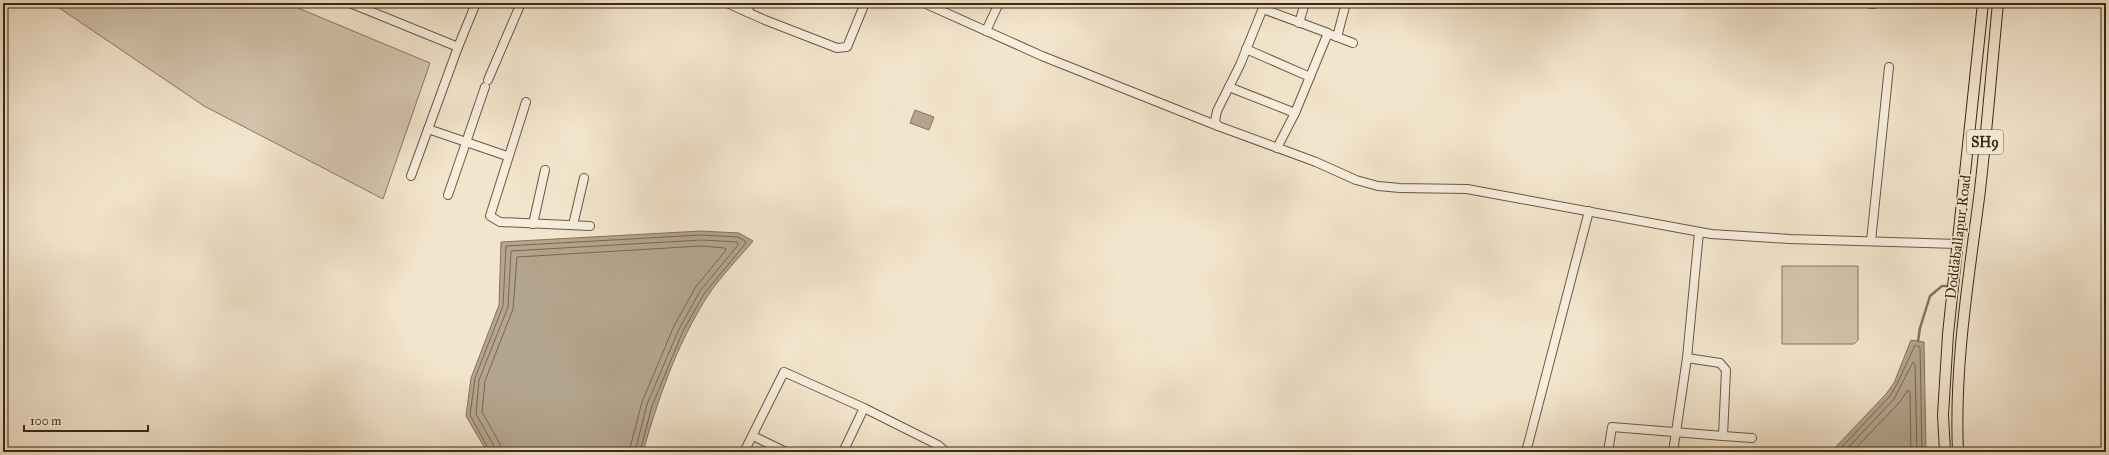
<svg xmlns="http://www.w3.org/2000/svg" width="2109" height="455" viewBox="0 0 2109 455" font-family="'IM FELL Great Primer',serif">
	<rect width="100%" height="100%" fill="#f3e5cd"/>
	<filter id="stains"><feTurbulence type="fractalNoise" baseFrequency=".005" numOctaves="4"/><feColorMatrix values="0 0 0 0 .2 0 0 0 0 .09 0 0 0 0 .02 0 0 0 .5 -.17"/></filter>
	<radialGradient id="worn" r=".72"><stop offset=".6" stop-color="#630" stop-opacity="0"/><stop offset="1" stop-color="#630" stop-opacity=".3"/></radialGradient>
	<!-- green -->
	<g fill="#d4c5ae" stroke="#887761">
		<path d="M52,3H286L430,63L383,199L204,106Z"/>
		<path d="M1782,266H1858V340L1854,344H1782Z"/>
	</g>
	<!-- water -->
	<g fill="#b4a58e" stroke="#84735d">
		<path d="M915,110L934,117L929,130L910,123Z"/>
		<path d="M701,231L739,233L753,241C738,259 720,277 707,297C677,344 658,399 643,452H487L466,416L471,378L499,305L501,242Z"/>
		<path d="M1911,340L1924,342L1926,452H1831L1886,394L1894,383Z"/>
	</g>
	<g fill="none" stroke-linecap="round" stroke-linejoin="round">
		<!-- shore -->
		<g stroke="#786751" stroke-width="1">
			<path d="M490,452L470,415L475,378L503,306L506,246L701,235L738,237L745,241L746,243L704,294L683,331L652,406L640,452"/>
			<path d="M496,452L494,446L476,414L479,380L508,307L511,251L701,240L737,242L738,245L700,291L679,329L647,404L635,452"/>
			<path d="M502,452L500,444L482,412L485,381L513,309L517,257L701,246L725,248L726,250L695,288L674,326L642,402L629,452"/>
			<path d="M1837,452L1890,396L1897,384L1915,345L1920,347L1922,452"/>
			<path d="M1844,452L1894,399L1913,362L1915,364L1917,452"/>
			<path d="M1852,452L1898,404L1908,390L1910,392L1911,452"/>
		</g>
		<!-- stream -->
		<path stroke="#84735d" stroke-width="2.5" d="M1918,341L1920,328L1930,296L1942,286H1951"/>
		<defs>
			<g id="minor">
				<path d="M350,3L458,47"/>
				<path d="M727,3L765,20L837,48L847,47L865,3"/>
				<path d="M924,3L1042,56L1218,126"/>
				<path d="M1265,3L1240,65L1217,111L1215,121L1218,126L1316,162L1356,180L1378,186L1400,188L1467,189L1711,234L1790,239L1958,244"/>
				<path d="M1868,3L1873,4"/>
				<path d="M1263,9L1328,33L1295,113"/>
				<path d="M747,12L751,3"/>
				<path d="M1299,23L1305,3"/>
				<path d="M986,31L999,3"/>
				<path d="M1332,35L1353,43"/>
				<path d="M1337,37L1346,3"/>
				<path d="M1246,49L1310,77"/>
				<path d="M488,80L521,3"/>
				<path d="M1229,87L1295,113L1277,148"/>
				<path d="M526,102L490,216L500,222L590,226"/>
				<path d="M428,129L507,156"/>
				<path d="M411,176L458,47L476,3"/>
				<path d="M448,195L485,87"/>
				<path d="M533,224L545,170"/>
				<path d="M573,225L584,178"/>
				<path d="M1871,241L1889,67"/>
				<path d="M753,436L786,452"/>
				<path d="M1723,436L1752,438"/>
				<path d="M744,452L784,372L864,408"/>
				<path d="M843,452L864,408L938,445L946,452"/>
				<path d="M1526,452L1589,211"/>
				<path d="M1608,452L1612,427L1723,436L1726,370L1720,363L1687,358"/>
				<path d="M1673,452L1687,358L1699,232"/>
			</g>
			<g id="major">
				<path d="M1945,452L1943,415L1948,334L1983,3"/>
				<path d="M1958,452C1954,364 1969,277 1980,190C1987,128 1992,65 1998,3"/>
			</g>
		</defs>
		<!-- minor casing -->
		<use href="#minor" stroke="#695842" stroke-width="10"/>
		<!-- major casing -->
		<use href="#major" stroke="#3b2914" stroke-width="12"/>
		<!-- minor -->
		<use href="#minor" stroke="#f7eede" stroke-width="8"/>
		<!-- major -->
		<use href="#major" stroke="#f3e5cd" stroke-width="10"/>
	</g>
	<g text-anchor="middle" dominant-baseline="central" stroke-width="3" stroke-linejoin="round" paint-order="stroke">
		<!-- shield labels -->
		<rect fill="#f7eede" stroke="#736451" stroke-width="1" x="1967" y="130" width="36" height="24" rx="3"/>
		<g font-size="14" font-weight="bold" fill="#3b2914">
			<text x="1985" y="142">SH9</text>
		</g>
		<!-- street labels -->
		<g font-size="15" fill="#3b2914" stroke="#f7eede">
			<text transform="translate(1958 237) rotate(-83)">Doddaballapur Road</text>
		</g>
	</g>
	<!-- margin -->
	<rect width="2109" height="455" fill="none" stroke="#f3e5cd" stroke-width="16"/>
	<rect x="4" y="4" width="2101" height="447" fill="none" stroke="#3b2914" stroke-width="2"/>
	<rect x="8" y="8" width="2093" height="439" fill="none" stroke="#3b2914"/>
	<!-- scale -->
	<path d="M24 425v6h124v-6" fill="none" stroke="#3b2914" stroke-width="2"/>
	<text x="30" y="425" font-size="12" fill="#3b2914" stroke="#f7eede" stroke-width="3" paint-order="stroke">100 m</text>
	<rect width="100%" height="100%" filter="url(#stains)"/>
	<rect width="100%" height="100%" fill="url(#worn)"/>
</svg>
